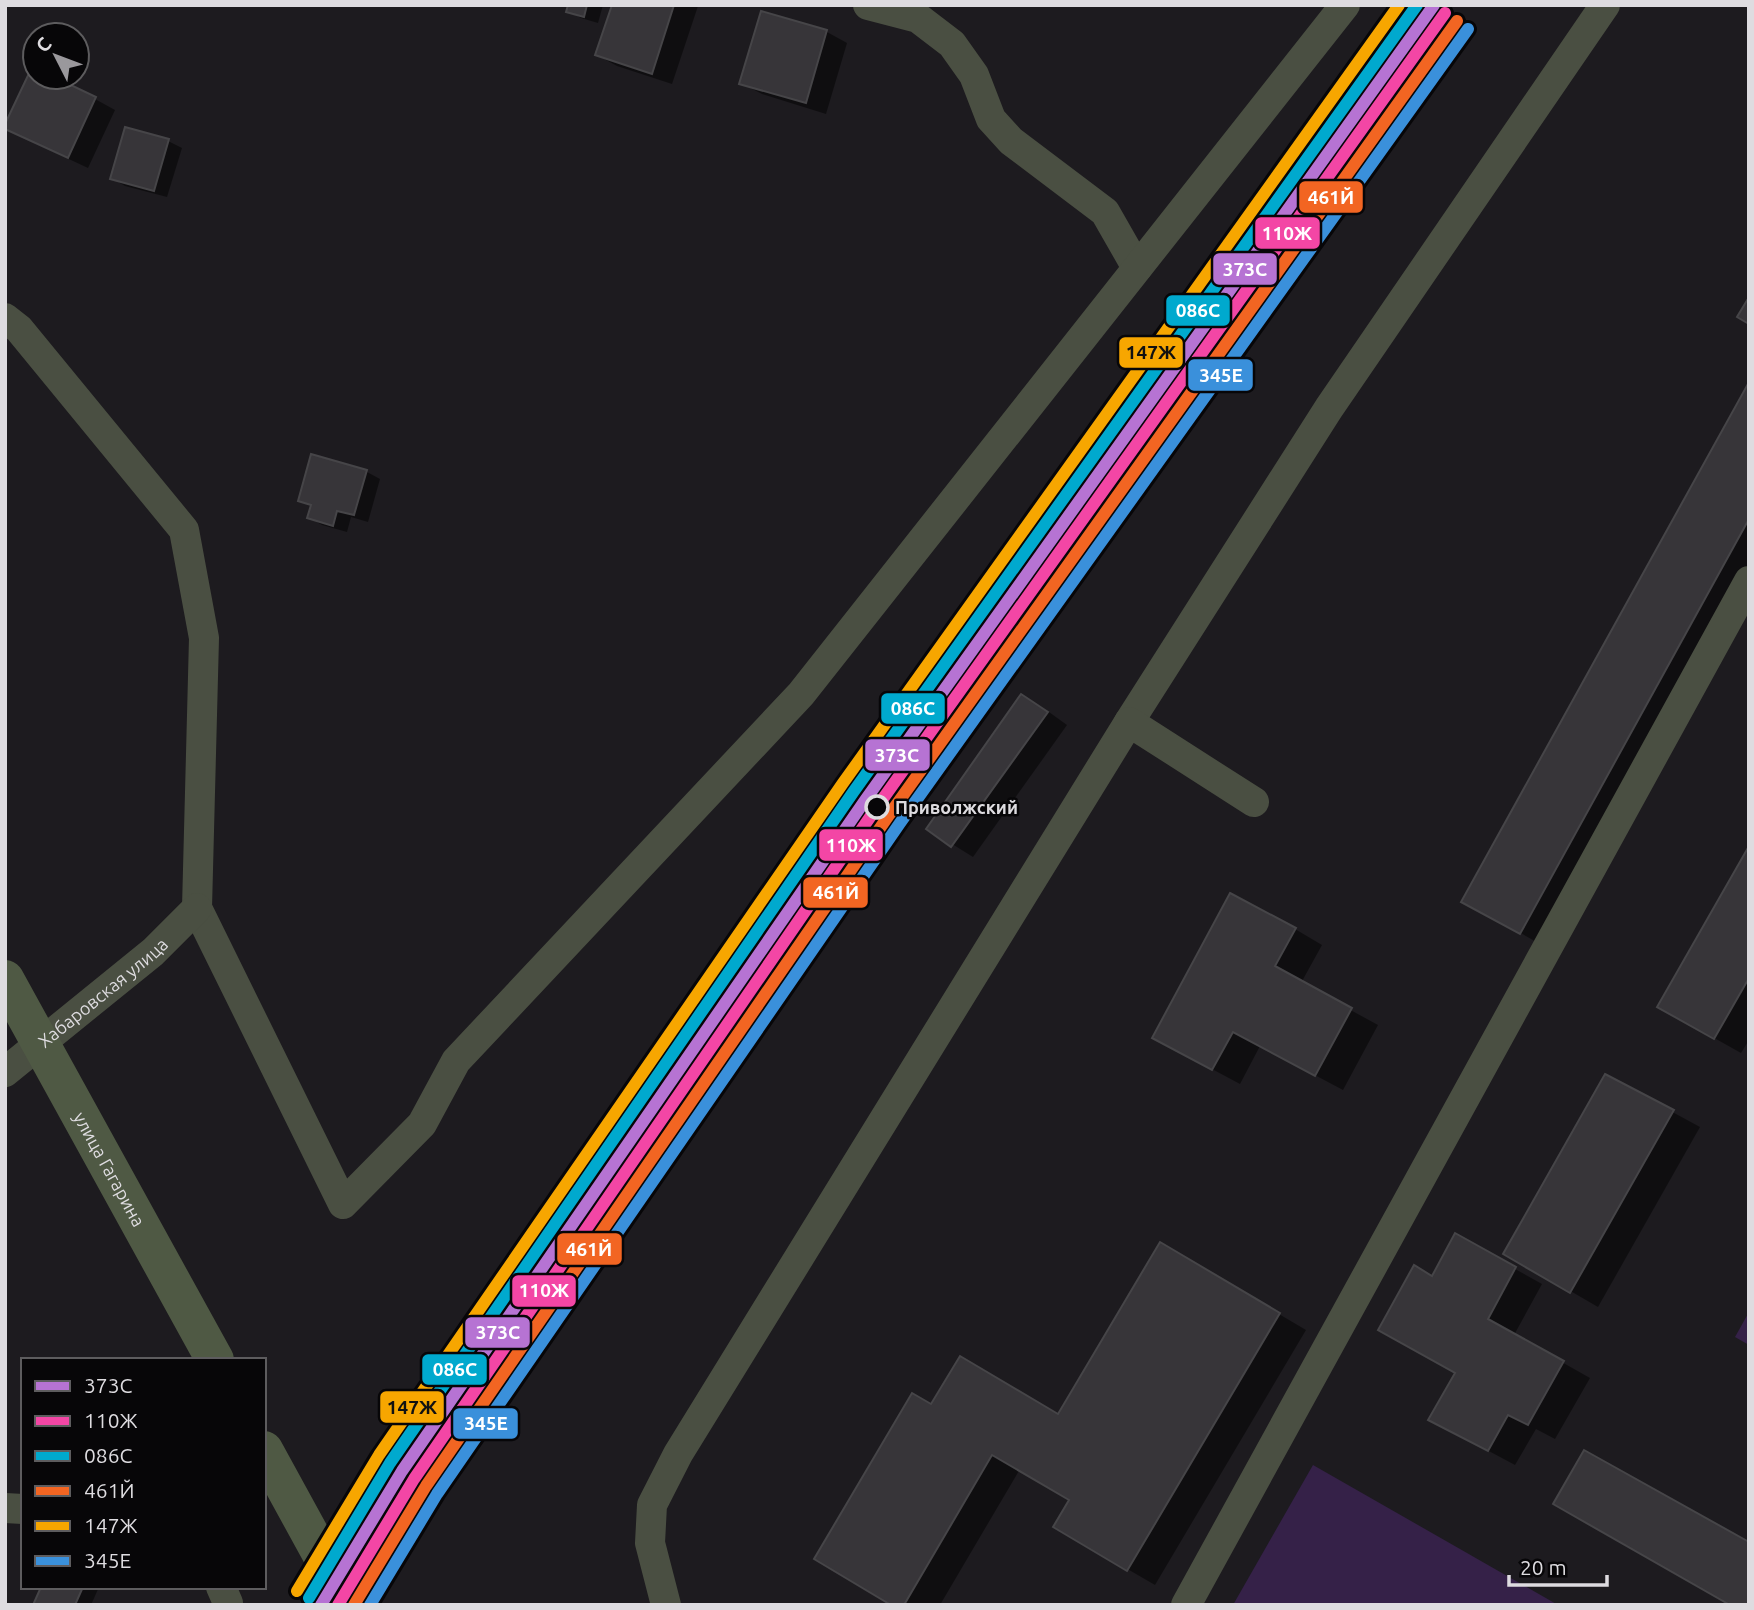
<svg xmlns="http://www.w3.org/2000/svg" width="1754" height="1610" viewBox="0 0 1754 1610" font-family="Ubuntu,sans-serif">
	<rect width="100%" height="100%" fill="#1d1b1f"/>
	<!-- green -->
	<g fill="#352148">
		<path d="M1749,1312V1345L1735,1337Z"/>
		<path d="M1313,1465L1558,1605H1233Z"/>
	</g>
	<!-- shadow -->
	<g fill="#0007">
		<path d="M570,5H603L598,23L581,18L568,11Z"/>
		<path d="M614,5L698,6L672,84L617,66L597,55Z"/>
		<path d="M762,13L827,32L847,43L826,114L762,94L741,83Z"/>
		<path d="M35,70V77H49L95,99L115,110L88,168L26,139L6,127Z"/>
		<path d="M168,141L182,148L167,197L125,186L112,178Z"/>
		<path d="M1749,385V583L1547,948L1464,901Z"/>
		<path d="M312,456L367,472L380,479L368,522L351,517L347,532L322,525L309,517L312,507L300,500Z"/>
		<path d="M1022,696L1042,707L1067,725L973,857L928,829Z"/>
		<path d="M1749,849V1040L1741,1053L1659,1007Z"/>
		<path d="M1295,929L1322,945L1301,983L1378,1025L1343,1090L1260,1046L1240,1084L1182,1053Z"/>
		<path d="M1606,1076L1700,1127L1598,1307L1505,1253Z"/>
		<path d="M1456,1236L1542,1284L1514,1335L1590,1378L1555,1439L1536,1429L1515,1465L1457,1434V1373L1433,1278Z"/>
		<path d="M1160,1244L1306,1330L1155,1585L1055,1527L1071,1499L1020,1469L940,1605H895L932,1407L1058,1416Z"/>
		<path d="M43,1587H99L91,1605H35Z"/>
	</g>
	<!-- building -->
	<g fill="#373539" stroke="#464548" stroke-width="2">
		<path d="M568,5H587L584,17L566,12Z"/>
		<path d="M612,5H674L652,74L595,55Z"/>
		<path d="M761,11L827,30L806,103L739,84Z"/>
		<path d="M32,67L35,68V77H54L96,97L68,158L5,129V124Z"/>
		<path d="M125,127L169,139L154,191L110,179Z"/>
		<path d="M1749,297V324L1737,317Z"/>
		<path d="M1749,382V519L1520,934L1461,902Z"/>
		<path d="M311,454L367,470L354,515L337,511L333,526L307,518L311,505L298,501Z"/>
		<path d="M1021,694L1048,712L951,847L926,829Z"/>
		<path d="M1749,846V978L1714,1039L1657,1007Z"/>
		<path d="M1230,893L1296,928L1275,966L1352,1008L1315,1076L1233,1032L1212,1070L1152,1038Z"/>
		<path d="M1605,1074L1674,1110L1570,1293L1503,1254Z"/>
		<path d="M1455,1233L1516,1267L1488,1319L1564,1361L1528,1425L1508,1415L1488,1451L1428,1420L1455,1373L1378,1330L1414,1265L1432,1276Z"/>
		<path d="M1160,1242L1280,1313L1127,1571L1053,1527L1069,1500L992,1455L904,1605H891L814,1559L912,1393L931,1404L960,1356L1058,1414Z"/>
		<path d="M1584,1450L1749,1542V1605H1730L1553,1504Z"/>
		<path d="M41,1587H83L75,1605H33Z"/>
	</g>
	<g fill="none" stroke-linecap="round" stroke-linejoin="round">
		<!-- street -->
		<g stroke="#4a4f42" stroke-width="30">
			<path d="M868,5L918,18L952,44L974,75L991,119L1011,141L1105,212L1137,268"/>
			<path d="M5,318L19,329L184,530L204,638L197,908L343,1204L422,1124L456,1061L801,694L1345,5"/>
			<path d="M1129,722L1329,408L1605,5"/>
			<path id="s1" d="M5,1072L153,952L197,908"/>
			<path d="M5,1508L23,1509"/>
			<path d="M221,1587L228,1603L227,1605"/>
			<path d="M666,1605L650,1543L652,1505L678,1454L1129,722L1254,802"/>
			<path d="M1186,1605L1749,581"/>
		</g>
		<!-- primary -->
		<path stroke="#4f5944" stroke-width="38" d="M264,1450L349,1605"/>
		<!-- primary-bridge -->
		<path stroke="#4f5944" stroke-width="38" id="s2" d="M5,979L215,1360"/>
		<defs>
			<path id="rail-1" d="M321,1605L402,1471L866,799L1434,5"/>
			<path id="rail-2" d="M338,1605L414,1479L877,807L1445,13"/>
			<path id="rail-3" d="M309,1598L390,1463L854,791L1417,5"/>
			<path id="rail-4" d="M354,1605L426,1486L889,815L1457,21"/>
			<path id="rail-5" d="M297,1591L379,1455L843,783L1399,5"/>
			<path id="rail-6" d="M370,1605L437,1494L900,823L1468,29"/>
		</defs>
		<!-- rail-1 casing -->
		<use href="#rail-1" stroke="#070608" stroke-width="18"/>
		<!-- rail-2 casing -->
		<use href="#rail-2" stroke="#070608" stroke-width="18"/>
		<!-- rail-3 casing -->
		<use href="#rail-3" stroke="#070608" stroke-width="18"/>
		<!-- rail-4 casing -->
		<use href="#rail-4" stroke="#070608" stroke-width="18"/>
		<!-- rail-5 casing -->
		<use href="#rail-5" stroke="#070608" stroke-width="18"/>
		<!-- rail-6 casing -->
		<use href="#rail-6" stroke="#070608" stroke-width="18"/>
		<!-- rail-1 -->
		<use href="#rail-1" stroke="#b673d3" stroke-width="12"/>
		<!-- rail-2 -->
		<use href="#rail-2" stroke="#f346a5" stroke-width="12"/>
		<!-- rail-3 -->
		<use href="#rail-3" stroke="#00a9ce" stroke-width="12"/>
		<!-- rail-4 -->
		<use href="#rail-4" stroke="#f26522" stroke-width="12"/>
		<!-- rail-5 -->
		<use href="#rail-5" stroke="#f7a600" stroke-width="12"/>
		<!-- rail-6 -->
		<use href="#rail-6" stroke="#3a90db" stroke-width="12"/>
	</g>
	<!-- markers -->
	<circle fill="#070608" stroke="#dedce0" stroke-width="3.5" cx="877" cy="807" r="11"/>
	<g text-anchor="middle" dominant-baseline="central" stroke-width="5" stroke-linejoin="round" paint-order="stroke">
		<!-- stop labels -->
		<g font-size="18" font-weight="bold" fill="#dedce0" stroke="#070608" text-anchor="start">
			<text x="895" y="807">Приволжский</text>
		</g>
		<!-- street labels -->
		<g font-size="18" fill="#dedce0" stroke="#070608">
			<text stroke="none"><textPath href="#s1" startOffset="126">Хабаровская улица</textPath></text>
			<text stroke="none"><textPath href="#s2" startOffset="217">улица Гагарина</textPath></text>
		</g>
	</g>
	<g stroke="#070608" stroke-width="2.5">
		<rect x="1298" y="180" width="66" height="34" rx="7" fill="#f26522"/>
		<rect x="1254" y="216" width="67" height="34" rx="7" fill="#f346a5"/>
		<rect x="1212" y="252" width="66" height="34" rx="7" fill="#b673d3"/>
		<rect x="1165" y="294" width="66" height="33" rx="7" fill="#00a9ce"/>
		<rect x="1118" y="336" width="66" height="33" rx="7" fill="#f7a600"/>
		<rect x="1187" y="358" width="67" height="34" rx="7" fill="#3a90db"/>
		<rect x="880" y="692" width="66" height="33" rx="7" fill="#00a9ce"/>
		<rect x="864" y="738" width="67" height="34" rx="7" fill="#b673d3"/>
		<rect x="818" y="828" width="66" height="34" rx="7" fill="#f346a5"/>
		<rect x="802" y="876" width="67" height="33" rx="7" fill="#f26522"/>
		<rect x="556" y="1232" width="67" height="34" rx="7" fill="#f26522"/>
		<rect x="511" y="1274" width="66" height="34" rx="7" fill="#f346a5"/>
		<rect x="464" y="1316" width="67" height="33" rx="7" fill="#b673d3"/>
		<rect x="421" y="1353" width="67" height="33" rx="7" fill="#00a9ce"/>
		<rect x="379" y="1390" width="66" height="34" rx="7" fill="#f7a600"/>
		<rect x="452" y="1407" width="67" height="33" rx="7" fill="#3a90db"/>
	</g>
	<g font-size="19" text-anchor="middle" font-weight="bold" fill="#fff">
		<text x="1331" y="204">461Й</text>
		<text x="1287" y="240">110Ж</text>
		<text x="1245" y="276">373C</text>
		<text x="1198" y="317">086С</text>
		<text x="1221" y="382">345Е</text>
		<text x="913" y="715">086С</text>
		<text x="897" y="762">373C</text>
		<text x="851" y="852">110Ж</text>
		<text x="836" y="899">461Й</text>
		<text x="589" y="1256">461Й</text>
		<text x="544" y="1297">110Ж</text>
		<text x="498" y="1339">373C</text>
		<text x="455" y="1376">086С</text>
		<text x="486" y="1430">345Е</text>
	</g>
	<g font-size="19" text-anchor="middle" font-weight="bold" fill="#111">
		<text x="1151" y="359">147Ж</text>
		<text x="412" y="1414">147Ж</text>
	</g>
	<!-- border -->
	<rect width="1754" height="1610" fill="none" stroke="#dedce0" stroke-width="14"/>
	<!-- legend -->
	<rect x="21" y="1358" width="245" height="231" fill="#070608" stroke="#5d5c5e" stroke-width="2"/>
	<rect x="35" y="1381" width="35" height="10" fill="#b673d3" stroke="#5d5c5e" stroke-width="2"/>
	<text x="84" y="1393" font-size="21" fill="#dedce0">373C</text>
	<rect x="35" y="1416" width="35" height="10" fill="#f346a5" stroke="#5d5c5e" stroke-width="2"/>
	<text x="84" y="1428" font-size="21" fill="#dedce0">110Ж</text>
	<rect x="35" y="1451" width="35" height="10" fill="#00a9ce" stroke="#5d5c5e" stroke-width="2"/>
	<text x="84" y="1463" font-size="21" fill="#dedce0">086С</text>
	<rect x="35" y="1486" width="35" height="10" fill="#f26522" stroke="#5d5c5e" stroke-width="2"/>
	<text x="84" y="1498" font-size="21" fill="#dedce0">461Й</text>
	<rect x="35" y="1521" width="35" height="10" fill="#f7a600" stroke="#5d5c5e" stroke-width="2"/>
	<text x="84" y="1533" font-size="21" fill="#dedce0">147Ж</text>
	<rect x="35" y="1556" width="35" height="10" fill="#3a90db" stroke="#5d5c5e" stroke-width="2"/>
	<text x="84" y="1568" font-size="21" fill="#dedce0">345Е</text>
	<!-- north arrow -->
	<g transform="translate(56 56) rotate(312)"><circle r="33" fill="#070608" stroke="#5d5c5e" stroke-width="2"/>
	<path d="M0-5L12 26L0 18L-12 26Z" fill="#9a989c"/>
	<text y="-10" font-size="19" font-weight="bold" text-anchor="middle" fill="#dedce0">С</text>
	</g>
	<!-- scale -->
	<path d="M1509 1575v10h98v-10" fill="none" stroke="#dedce0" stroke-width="3.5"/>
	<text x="1520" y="1575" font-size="21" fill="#dedce0" stroke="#070608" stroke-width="5" paint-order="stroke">20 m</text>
</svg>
